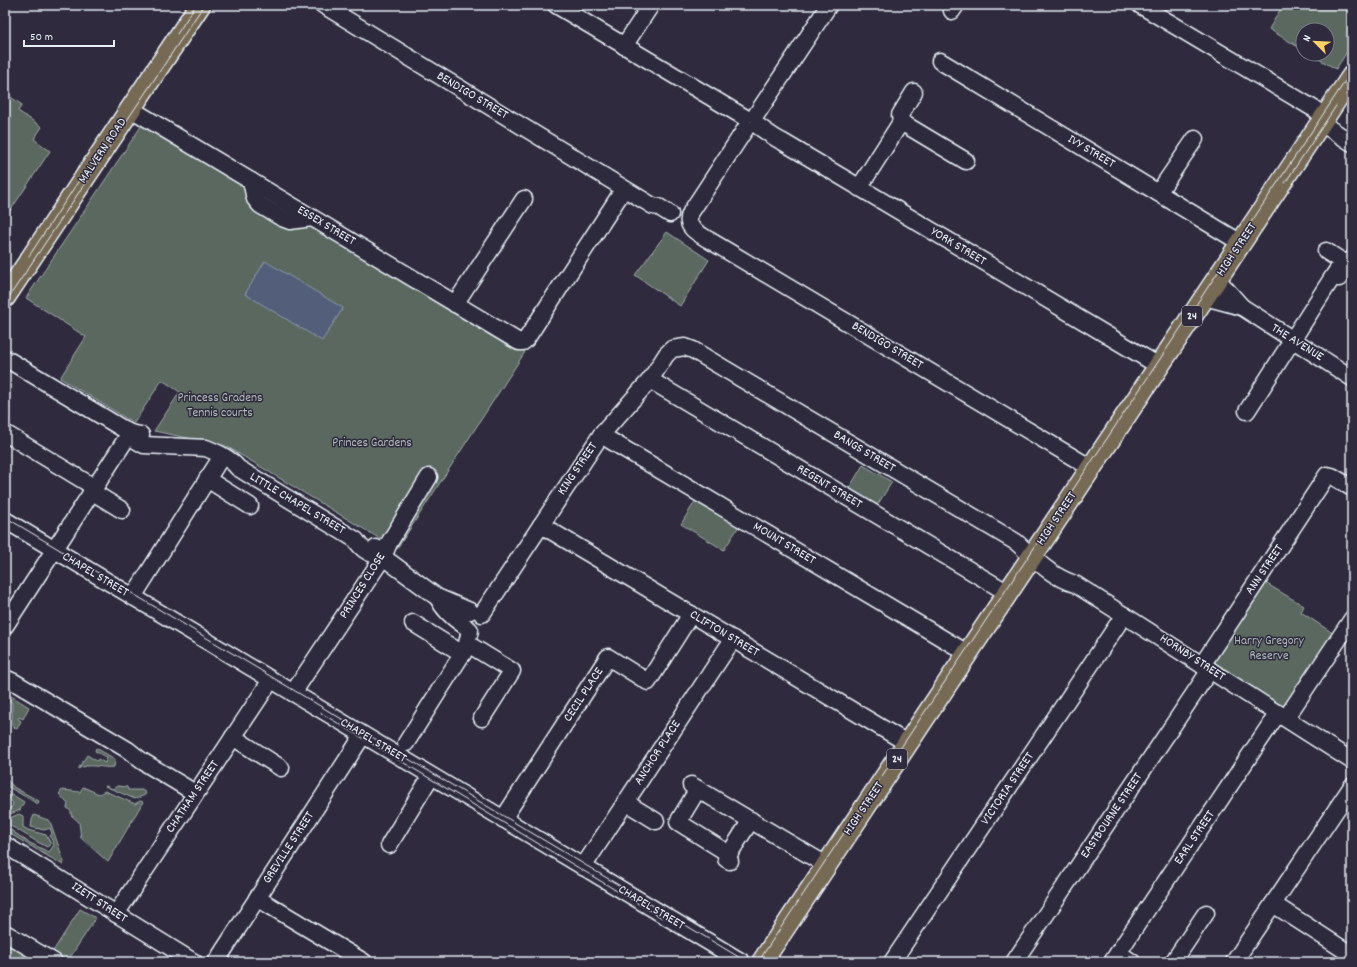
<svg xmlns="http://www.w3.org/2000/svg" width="1357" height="967" viewBox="0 0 1357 967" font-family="Dekko,sans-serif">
	<rect width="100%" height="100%" fill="#2f2a3d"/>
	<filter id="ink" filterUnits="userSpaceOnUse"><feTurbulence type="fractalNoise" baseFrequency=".025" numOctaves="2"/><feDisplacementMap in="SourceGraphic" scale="8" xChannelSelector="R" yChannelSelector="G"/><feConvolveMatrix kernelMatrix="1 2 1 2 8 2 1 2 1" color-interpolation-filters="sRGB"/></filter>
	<g filter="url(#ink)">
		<!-- green -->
		<g fill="#5a685e" stroke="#a1acab">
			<path d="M1283,5H1352V44L1336,69L1310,54H1327V30H1303V50L1269,29Z"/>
			<path d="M5,93L22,105L18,111L42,127L34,139L50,151L8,214L5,212Z"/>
			<path d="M144,122L525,352L397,549L226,446L154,431L180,392L162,380L134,423L60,378L86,337L26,298Z"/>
			<path d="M667,232L709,260L680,306L635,275Z"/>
			<path d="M863,465L892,482L876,507L848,490Z"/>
			<path d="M696,500L739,526L724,550L681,524Z"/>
			<path d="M1257,578L1304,606L1301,612L1340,638L1288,718L1201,662Z"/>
			<path d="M11,696L29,707L23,719L19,717L18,719L21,721L17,729L12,726V703L7,698Z"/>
			<path d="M96,748L115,759L114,767C103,769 89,762 78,769L87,755L97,761L98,759L105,763L107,758L95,751Z"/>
			<path d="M5,778L15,788L39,801L38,804L5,785Z"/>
			<path d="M105,786L113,789L117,786L127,787L128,790H142L146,793L145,795L135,799Z"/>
			<path d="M83,787L99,794L105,791L135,804L140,801L143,802L108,862L81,838L79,822L71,815V811L67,808L68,804L59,794L62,790L80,792Z"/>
			<path d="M5,790L24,802L20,810L5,816V809L7,810L12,807L13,803L5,794Z"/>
			<path d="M19,814L23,816V827L28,830L46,835L51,844L47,847C32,840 20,830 5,823V820Z"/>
			<path d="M34,815L48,820L51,824L64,862L63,865L5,831V828H8L28,842L49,852L54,845L50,836L52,834L50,828L44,830L31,827L32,820Z"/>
			<path d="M80,909L96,918L67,962H60L50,956Z"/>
			<path d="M5,936L49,962H5Z"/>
		</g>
		<!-- water -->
		<path fill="#525e7a" stroke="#8e99ac" d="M265,261L343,308L322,341L245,294Z"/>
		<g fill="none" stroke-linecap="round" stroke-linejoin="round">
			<defs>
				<g id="minor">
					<path d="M323,5L653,206L659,207L670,214"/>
					<path d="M556,5L744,117"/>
					<path d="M1140,5L1326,116"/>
					<path d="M952,11L956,5"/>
					<path d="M624,46L651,5"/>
					<path d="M940,61L1241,243"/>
					<path d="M131,109L519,342H523L527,338L620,195L621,187"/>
					<path d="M756,115L829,5"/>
					<path d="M901,122L900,115L914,92"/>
					<path d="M1321,123L1352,143"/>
					<path d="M758,126C767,132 774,138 783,142L1159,366"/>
					<path d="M746,128L691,212C683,227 698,233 709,240L1091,468"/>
					<path d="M251,181L255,199L260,205L282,218L290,221L312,218"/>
					<path d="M859,188L901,122L966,161"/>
					<path d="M1158,193L1195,139"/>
					<path d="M1326,251L1343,262L1334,275"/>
					<path d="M1217,279L1242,307"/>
					<path d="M1205,297L1242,307L1352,378"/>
					<path d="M455,304L524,199"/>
					<path d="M5,358L130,433L141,435"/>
					<path d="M650,380L1008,593"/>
					<path d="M1247,411L1332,278H1339L1352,259"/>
					<path d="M5,433L94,487"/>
					<path d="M130,433L137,441L144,445L206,448C218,453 230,458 238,468L356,540C362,551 371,554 383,557"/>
					<path d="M601,435L967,653"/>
					<path d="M207,479L250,506"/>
					<path d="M91,491L122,510"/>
					<path d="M5,520L742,962"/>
					<path d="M541,525L907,743"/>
					<path d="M376,548L383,557L437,597L470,611"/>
					<path d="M133,597L222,456"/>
					<path d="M438,598C444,611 454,619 465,626"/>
					<path d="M482,614L601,435L650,380L666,355L672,349L685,347L693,350L1016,542C1034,558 1051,577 1075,584L1352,761"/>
					<path d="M413,623L463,654"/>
					<path d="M5,626L130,433"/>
					<path d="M468,644L512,671L482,718"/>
					<path d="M1202,665L1327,475L1332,476L1352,488"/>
					<path d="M5,678L14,682L128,750L142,761L195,793"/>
					<path d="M293,693L383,557L389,543L429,477"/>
					<path d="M1286,718L1352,619"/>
					<path d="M233,737L281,768"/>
					<path d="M406,743L466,648L470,630"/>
					<path d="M691,785L826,865"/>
					<path d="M698,789L678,822L729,854"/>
					<path d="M625,802L656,821"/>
					<path d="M503,819L608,657L648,682L691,614"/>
					<path d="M5,845L194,962"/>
					<path d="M389,845L431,776"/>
					<path d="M730,861L726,859L751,820"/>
					<path d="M583,867L733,639"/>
					<path d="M257,898L364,962"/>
					<path d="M1273,904L1352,955"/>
					<path d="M116,914L271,680"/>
					<path d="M5,933L54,962"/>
					<path d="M1118,953L1132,962"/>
					<path d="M216,962L363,735"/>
					<path d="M892,962L1124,615"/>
					<path d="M1014,962L1210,670"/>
					<path d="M1112,962L1278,713"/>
					<path d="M1173,962L1206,913"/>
					<path d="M1234,962L1352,786"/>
				</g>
				<g id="major">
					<path d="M5,297L200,5"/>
					<path d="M762,962L1352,76"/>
				</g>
			</defs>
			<!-- minor casing -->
			<use href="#minor" stroke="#e8f1f8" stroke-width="19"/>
			<!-- major casing -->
			<use href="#major" stroke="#e8f1f8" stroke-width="23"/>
			<!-- minor -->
			<use href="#minor" stroke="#2f2a3d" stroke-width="16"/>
			<!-- major -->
			<use href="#major" stroke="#776a54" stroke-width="20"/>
			<!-- tram -->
			<g stroke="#e8f1f8" stroke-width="1">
				<path d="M177,34L196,5"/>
				<path d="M1285,183L1336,106"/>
				<path d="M29,256L80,179"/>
				<path d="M5,303L204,5"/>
				<path d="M5,517L747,962"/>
				<path d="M321,713L662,918"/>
				<path d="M758,962L1352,71"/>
			</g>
		</g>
	</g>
	<g text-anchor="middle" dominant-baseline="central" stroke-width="3" stroke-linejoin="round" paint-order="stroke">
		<!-- shield labels -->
		<g fill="#2f2a3d" stroke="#b0b5c0" stroke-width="1">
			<rect x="1182" y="306" width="20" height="20" rx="3"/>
			<rect x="887" y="749" width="20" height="20" rx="3"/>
		</g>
		<g font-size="12" font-weight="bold" fill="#e8f1f8">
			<text x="1192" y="316">24</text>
			<text x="897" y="759">24</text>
		</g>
		<!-- street labels -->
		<g font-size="13" fill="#e8f1f8" stroke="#2f2a3d">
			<text transform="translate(472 96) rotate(31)">BENDIGO STREET</text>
			<text transform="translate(103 151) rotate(-56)">MALVERN ROAD</text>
			<text transform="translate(1091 152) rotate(31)">IVY STREET</text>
			<text transform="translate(326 226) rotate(31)">ESSEX STREET</text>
			<text transform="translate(958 247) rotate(31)">YORK STREET</text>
			<text transform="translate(1237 250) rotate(-56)">HIGH STREET</text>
			<text transform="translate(1297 343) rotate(32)">THE AVENUE</text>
			<text transform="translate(887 346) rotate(31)">BENDIGO STREET</text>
			<text transform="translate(864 452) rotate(31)">BANGS STREET</text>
			<text transform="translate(578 469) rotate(-56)">KING STREET</text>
			<text transform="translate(829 487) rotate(31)">REGENT STREET</text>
			<text transform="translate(297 504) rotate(31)">LITTLE CHAPEL STREET</text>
			<text transform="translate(1057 519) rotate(-56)">HIGH STREET</text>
			<text transform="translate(784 544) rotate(31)">MOUNT STREET</text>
			<text transform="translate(1265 570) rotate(-56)">ANN STREET</text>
			<text transform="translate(95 575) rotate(31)">CHAPEL STREET</text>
			<text transform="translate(363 586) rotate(-58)">PRINCES CLOSE</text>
			<text transform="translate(724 634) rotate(31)">CLIFTON STREET</text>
			<text transform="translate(1192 658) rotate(33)">HORNBY STREET</text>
			<text transform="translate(584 695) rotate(-57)">CECIL PLACE</text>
			<text transform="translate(373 741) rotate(31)">CHAPEL STREET</text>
			<text transform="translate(658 753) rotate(-57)">ANCHOR PLACE</text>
			<text transform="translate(1008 789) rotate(-56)">VICTORIA STREET</text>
			<text transform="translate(193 797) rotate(-56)">CHATHAM STREET</text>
			<text transform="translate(864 809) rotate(-56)">HIGH STREET</text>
			<text transform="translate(1112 816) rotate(-56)">EASTBOURNE STREET</text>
			<text transform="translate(1195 838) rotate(-56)">EARL STREET</text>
			<text transform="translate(289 848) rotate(-57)">GREVILLE STREET</text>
			<text transform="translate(99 903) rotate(33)">IZETT STREET</text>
			<text transform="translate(651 908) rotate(31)">CHAPEL STREET</text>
		</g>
		<!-- park labels -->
		<g font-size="13" fill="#afbaba" stroke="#2f2a3d">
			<text x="220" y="398">Princess Gradens<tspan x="220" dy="15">Tennis courts</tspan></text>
			<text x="372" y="443">Princes Gardens</text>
			<text x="1269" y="641">Harry Gregory<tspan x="1269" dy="15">Reserve</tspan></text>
		</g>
	</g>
	<!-- margin -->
	<rect width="1357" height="967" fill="none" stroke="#2f2a3d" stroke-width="20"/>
	<rect x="10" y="10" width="1337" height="947" fill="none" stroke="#e8f1f8" stroke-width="1.5" filter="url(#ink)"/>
	<!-- north arrow -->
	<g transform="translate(1315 42) rotate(294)"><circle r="19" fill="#2f2a3d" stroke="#797a88"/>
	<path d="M0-3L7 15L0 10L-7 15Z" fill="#ffd166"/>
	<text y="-6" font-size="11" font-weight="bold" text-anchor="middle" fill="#e8f1f8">N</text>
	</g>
	<!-- scale -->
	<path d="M24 40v6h90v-6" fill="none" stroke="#e8f1f8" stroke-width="2"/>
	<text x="30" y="40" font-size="12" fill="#e8f1f8" stroke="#2f2a3d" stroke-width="3" paint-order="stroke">50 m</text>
</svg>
